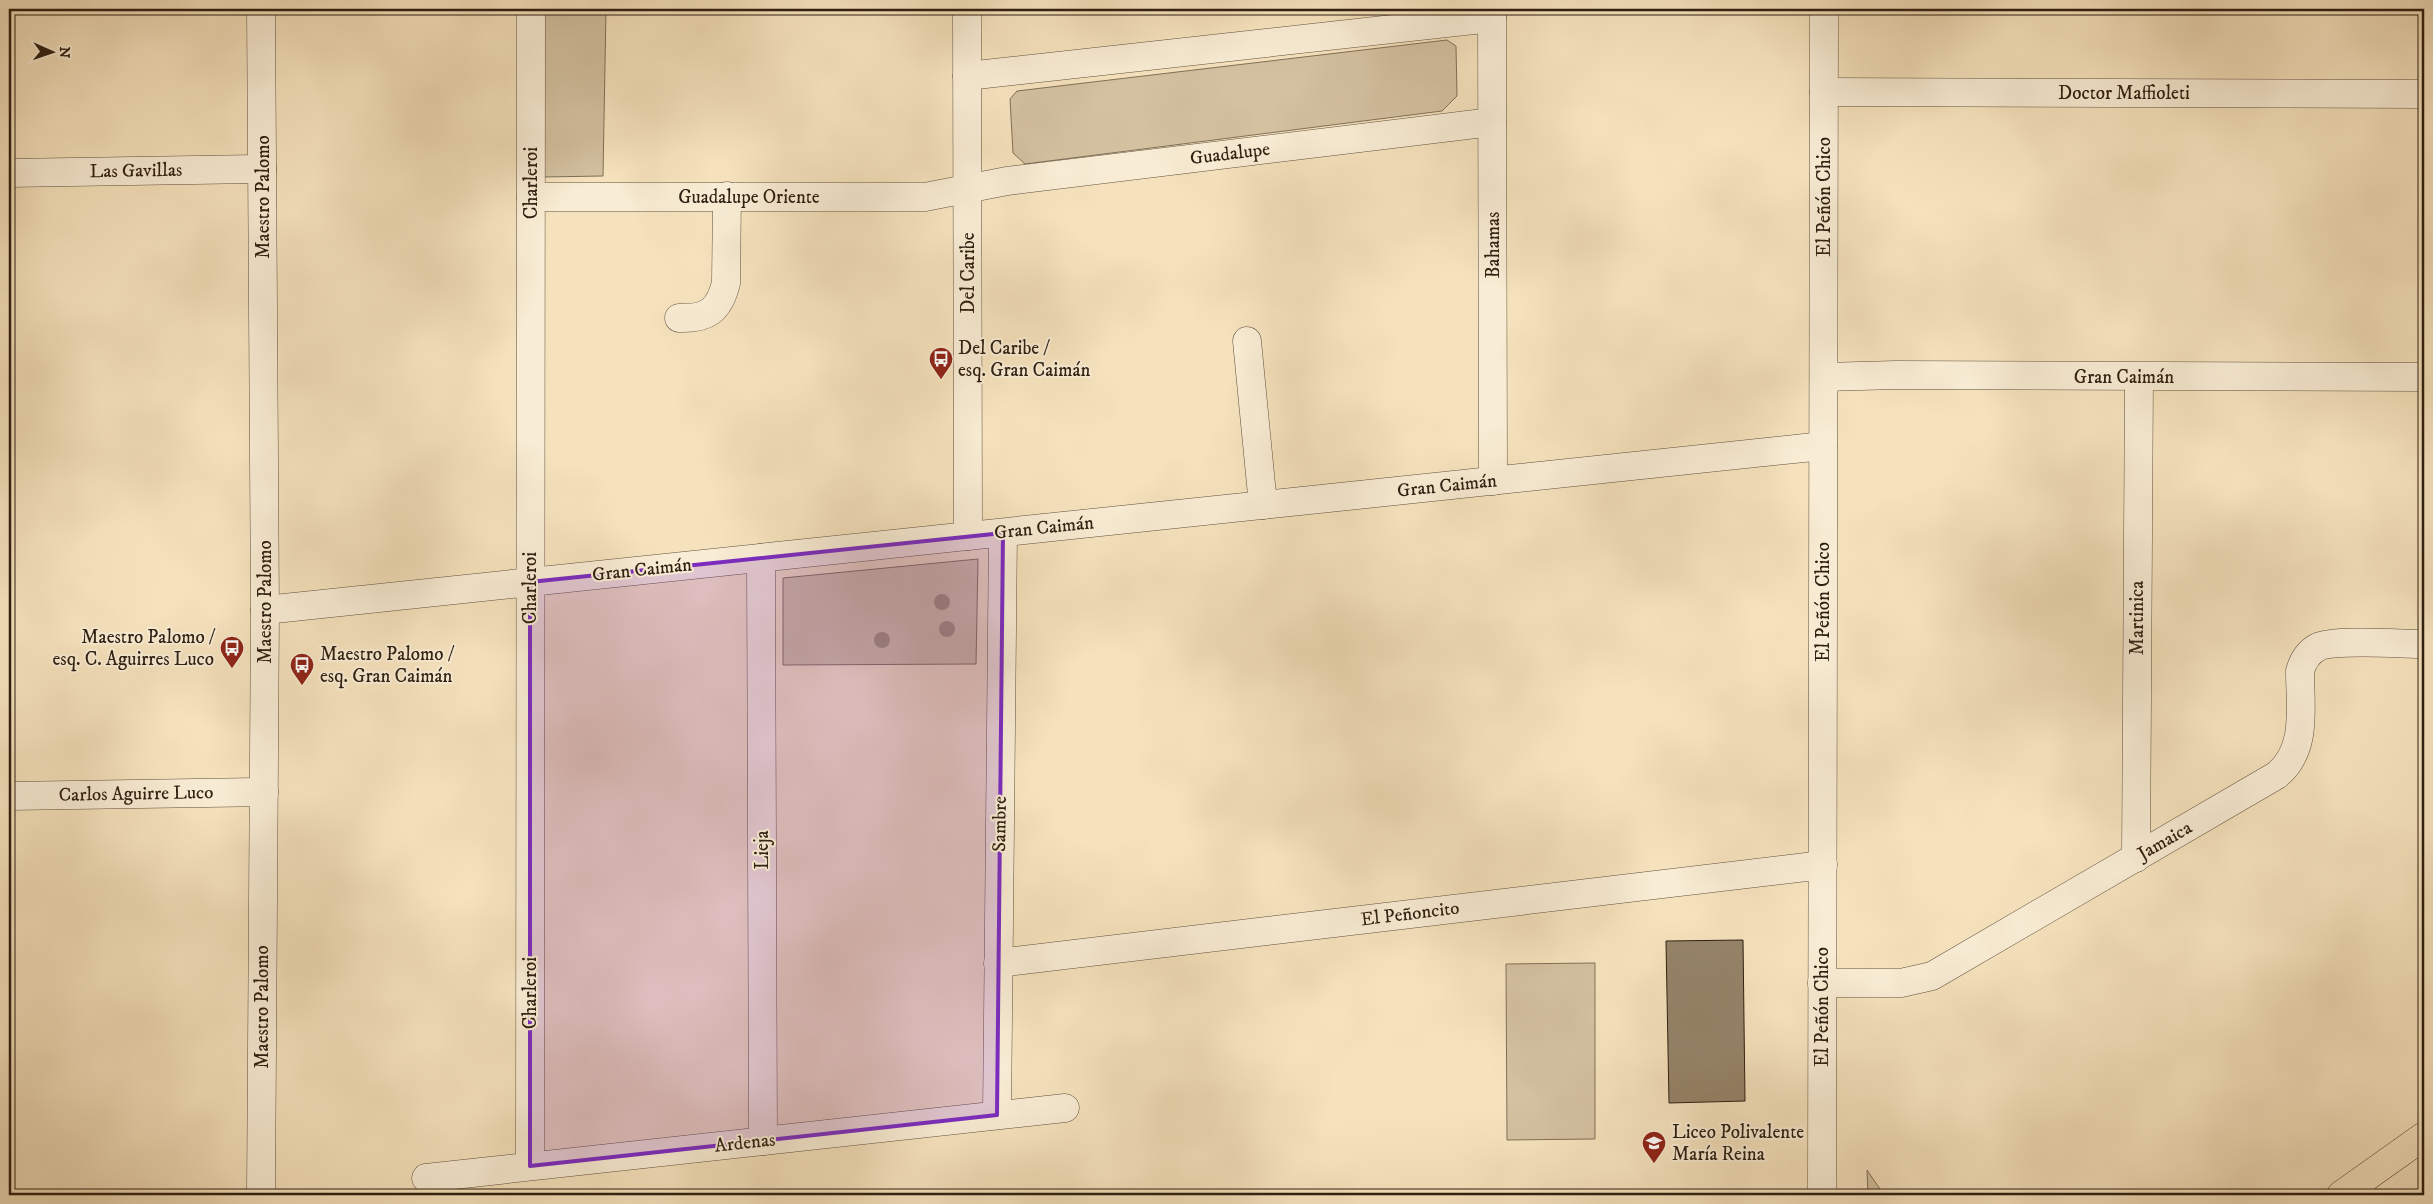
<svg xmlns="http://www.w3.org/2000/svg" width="2433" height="1204" viewBox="0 0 2433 1204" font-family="'IM FELL DW Pica',serif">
	<rect width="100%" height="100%" fill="#f5e2bd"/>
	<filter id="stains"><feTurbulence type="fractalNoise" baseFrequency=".004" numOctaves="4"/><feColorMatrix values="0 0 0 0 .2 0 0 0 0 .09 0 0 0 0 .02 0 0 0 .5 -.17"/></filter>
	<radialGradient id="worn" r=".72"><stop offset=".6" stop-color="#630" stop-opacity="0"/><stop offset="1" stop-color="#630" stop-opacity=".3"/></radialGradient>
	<!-- green -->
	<g fill="#d3c1a0" stroke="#807058">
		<path d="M543,9H606L603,176L542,177Z"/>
		<path d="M1447,40L1456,46L1457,96L1442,111L1025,164L1013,153L1010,99L1017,91Z"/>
		<path d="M978,559L976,664L783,665V578Z"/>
		<path d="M1595,963V1139L1507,1140L1506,964Z"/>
		<path d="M1867,1170L1884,1195H1868Z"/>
	</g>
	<!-- building -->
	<path fill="#95846a" stroke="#2e1f11" d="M1743,940L1745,1101L1669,1103L1666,941Z"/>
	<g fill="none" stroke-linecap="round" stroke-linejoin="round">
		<defs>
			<g id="minor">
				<path d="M967,9L968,536"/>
				<path d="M1492,9L1493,481"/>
				<path d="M967,76L1492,18"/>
				<path d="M1824,92L2424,94"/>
				<path d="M9,173L262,169"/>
				<path d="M531,197H925L1007,181L1492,122"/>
				<path d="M679,318C707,319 719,311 726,283L727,196"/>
				<path d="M1247,341L1263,505"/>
				<path d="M1824,377L1896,375L2424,377"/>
				<path d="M761,558L763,1141"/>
				<path d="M265,610L1823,446"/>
				<path d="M9,796L264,792"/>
				<path d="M2136,858L2139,377"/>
				<path d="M998,963L1823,865"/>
				<path d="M1822,983H1901L1932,976L2277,775C2308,749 2300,708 2300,671C2303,661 2308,652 2318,647C2335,639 2402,644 2424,644"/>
				<path d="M997,1115L1003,533"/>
				<path d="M530,1166L531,9"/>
				<path d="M426,1178L1065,1108"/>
				<path d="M261,1195L265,610L261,9"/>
				<path d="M1822,1195L1824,9"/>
			</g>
			<path id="major" d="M2341,1195L2424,1136"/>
		</defs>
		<!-- minor casing -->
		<use href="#minor" stroke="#60503c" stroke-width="29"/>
		<!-- major casing -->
		<use href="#major" stroke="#2e1f11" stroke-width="29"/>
		<!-- minor -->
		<use href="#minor" stroke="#f8ecd4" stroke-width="28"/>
		<!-- major -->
		<use href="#major" stroke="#f5e2bd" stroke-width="28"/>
	</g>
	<!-- trees -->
	<g fill="#a39276">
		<circle cx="942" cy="602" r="8"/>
		<circle cx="947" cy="629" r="8"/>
		<circle cx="882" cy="640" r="8"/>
	</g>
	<!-- marked area -->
	<path fill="#7b2cbf" fill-opacity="0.2" stroke="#7b2cbf" stroke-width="4" stroke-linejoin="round" d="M1003,533L997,1115L530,1166V582Z"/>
	<!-- icons -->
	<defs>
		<symbol id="bus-pin" viewBox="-11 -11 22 30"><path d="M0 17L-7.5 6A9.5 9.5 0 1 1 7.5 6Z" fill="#8f2418" stroke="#f8ecd4"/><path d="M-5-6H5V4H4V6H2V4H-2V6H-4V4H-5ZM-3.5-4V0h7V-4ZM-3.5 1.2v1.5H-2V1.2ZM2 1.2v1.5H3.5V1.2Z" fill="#fff"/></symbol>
		<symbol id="school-pin" viewBox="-11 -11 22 30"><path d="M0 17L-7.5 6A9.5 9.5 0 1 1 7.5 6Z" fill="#8f2418" stroke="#f8ecd4"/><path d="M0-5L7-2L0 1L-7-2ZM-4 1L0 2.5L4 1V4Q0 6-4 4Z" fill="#fff"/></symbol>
	</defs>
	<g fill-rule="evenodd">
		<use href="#bus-pin" x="927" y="345" width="28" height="38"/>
		<use href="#bus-pin" x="218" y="634" width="28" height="38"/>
		<use href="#bus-pin" x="288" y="651" width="28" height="38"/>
		<use href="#school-pin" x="1640" y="1129" width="28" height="38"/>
	</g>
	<g text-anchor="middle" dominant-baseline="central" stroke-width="4" stroke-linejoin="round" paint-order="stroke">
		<!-- street labels -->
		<g font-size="19" fill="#2e1f11" stroke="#f8ecd4">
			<text x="2124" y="93">Doctor Maffioleti</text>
			<text transform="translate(1230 154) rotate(-7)">Guadalupe</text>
			<text transform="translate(136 171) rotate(-1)">Las Gavillas</text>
			<text transform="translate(531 183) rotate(-90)">Charleroi</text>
			<text transform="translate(263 197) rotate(-90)">Maestro Palomo</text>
			<text x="749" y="197">Guadalupe Oriente</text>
			<text transform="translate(1824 197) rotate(-90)">El Peñón Chico</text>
			<text transform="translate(1493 245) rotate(-90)">Bahamas</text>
			<text transform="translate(968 273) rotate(-90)">Del Caribe</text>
			<text x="2124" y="377">Gran Caimán</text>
			<text transform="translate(1447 486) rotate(-6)">Gran Caimán</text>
			<text transform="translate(1044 528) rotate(-6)">Gran Caimán</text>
			<text transform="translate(642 570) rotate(-6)">Gran Caimán</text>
			<text transform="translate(530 588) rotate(-90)">Charleroi</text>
			<text transform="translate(265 602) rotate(-90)">Maestro Palomo</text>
			<text transform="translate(1823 602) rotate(-90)">El Peñón Chico</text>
			<text transform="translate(2137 618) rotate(-90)">Martinica</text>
			<text transform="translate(136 794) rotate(-1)">Carlos Aguirre Luco</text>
			<text transform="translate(1000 824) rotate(-89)">Sambre</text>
			<text transform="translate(2165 841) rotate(-30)">Jamaica</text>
			<text transform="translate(762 850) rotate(-90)">Lieja</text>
			<text transform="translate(1410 914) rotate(-7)">El Peñoncito</text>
			<text transform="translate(530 993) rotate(-90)">Charleroi</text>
			<text transform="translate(262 1007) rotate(-90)">Maestro Palomo</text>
			<text transform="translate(1822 1007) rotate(-90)">El Peñón Chico</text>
			<text transform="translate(745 1143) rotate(-6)">Ardenas</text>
		</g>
		<!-- poi labels -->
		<g font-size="19" fill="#2e1f11" stroke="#f8ecd4" text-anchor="start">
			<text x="958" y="348">Del Caribe /<tspan x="958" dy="22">esq. Gran Caimán</tspan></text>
			<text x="214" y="637" text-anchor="end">Maestro Palomo /<tspan x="214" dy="22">esq. C. Aguirres Luco</tspan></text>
			<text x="320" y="654">Maestro Palomo /<tspan x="320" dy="22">esq. Gran Caimán</tspan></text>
			<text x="1672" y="1132">Liceo Polivalente<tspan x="1672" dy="22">María Reina</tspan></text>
		</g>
	</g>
	<!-- margin -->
	<rect width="2433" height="1204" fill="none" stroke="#f5e2bd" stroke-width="30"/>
	<rect x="10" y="10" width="2413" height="1184" fill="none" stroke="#2e1f11" stroke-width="2.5"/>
	<rect x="15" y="15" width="2403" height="1174" fill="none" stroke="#2e1f11"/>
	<!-- north arrow -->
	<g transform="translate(52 52) rotate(92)" stroke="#f8ecd4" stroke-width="4" paint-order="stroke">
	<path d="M0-4L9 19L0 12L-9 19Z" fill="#2e1f11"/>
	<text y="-8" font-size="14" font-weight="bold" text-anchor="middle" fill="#2e1f11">N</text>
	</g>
	<rect width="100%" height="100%" filter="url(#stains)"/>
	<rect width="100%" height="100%" fill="url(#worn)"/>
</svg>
